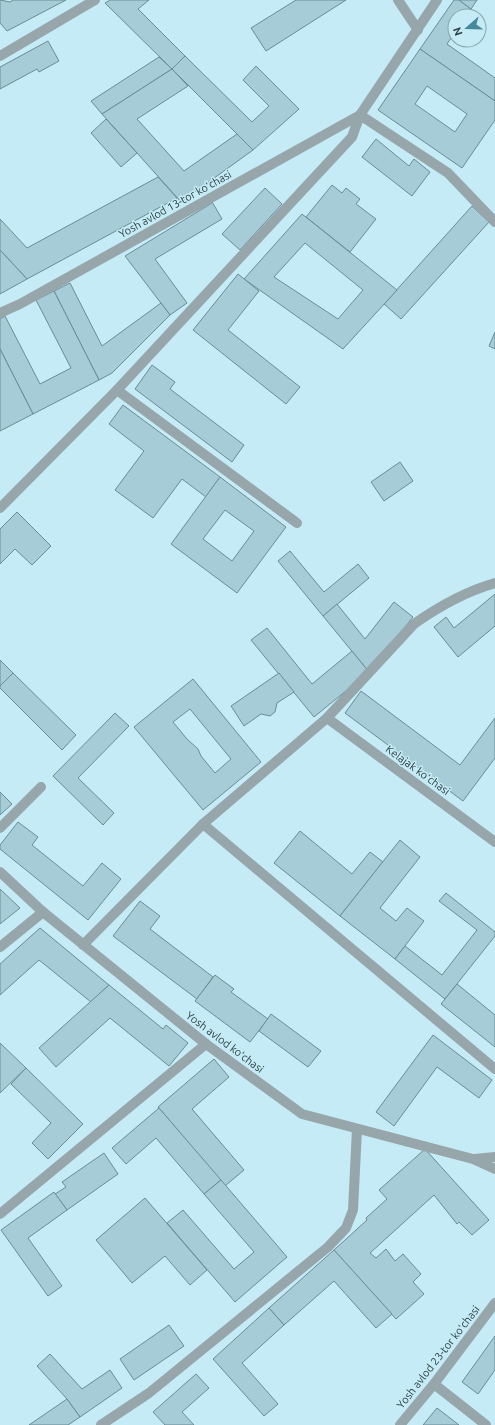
<svg xmlns="http://www.w3.org/2000/svg" width="495" height="1425" viewBox="0 0 495 1425" font-family="Ubuntu,sans-serif">
	<rect width="100%" height="100%" fill="#c5ecf6"/>
	<!-- building -->
	<g fill="#a6ccd7" stroke="#698d97" fill-rule="evenodd">
		<path d="M0,0L10,2L13,0H66L7,31L0,23Z"/>
		<path d="M110,0H149L138,9L185,56L172,69L105,3Z"/>
		<path d="M296,0H346L266,51L251,28Z"/>
		<path d="M454,0H459L471,9L466,16H455V32L447,44L495,78V101L420,49Z"/>
		<path d="M459,0H477L471,9Z"/>
		<path d="M48,41L59,61L39,72L37,69L0,89V67Z"/>
		<path d="M420,49L495,101V120L462,168L378,110ZM427,86L467,114L455,132L415,104Z"/>
		<path d="M185,56L252,122L269,106L243,80L256,66L299,109L253,150L172,69Z"/>
		<path d="M159,57L172,69L102,114L91,101Z"/>
		<path d="M172,69L188,86L137,119L184,171L237,134L253,150L181,202L102,114Z"/>
		<path d="M106,119L137,153L121,167L91,133Z"/>
		<path d="M376,139L409,166L414,159L430,172L412,196L362,157Z"/>
		<path d="M158,177L177,198L27,279L0,250V219L27,248Z"/>
		<path d="M332,185L342,193L346,188L360,199L356,204L376,219L350,252L306,217Z"/>
		<path d="M265,188L282,204L240,250L222,234Z"/>
		<path d="M211,200L222,219L155,259L187,303L170,315L125,256L212,203Z"/>
		<path d="M472,206L489,222L401,319L384,304Z"/>
		<path d="M302,214L397,290L343,349L244,279ZM305,243L363,290L338,319L274,277Z"/>
		<path d="M0,250L27,279L0,294Z"/>
		<path d="M238,274L259,291L228,330L300,387L286,404L193,330Z"/>
		<path d="M70,283L102,346L161,303L170,315L112,373L99,380L54,291Z"/>
		<path d="M54,291L99,380L33,414L0,349V319L5,316L40,384L71,368L36,300Z"/>
		<path d="M495,332V349L489,346Z"/>
		<path d="M0,349L33,414L0,431Z"/>
		<path d="M152,365L175,382L170,389L244,445L232,462L135,389Z"/>
		<path d="M123,405L220,477L206,497L182,479L153,518L115,490L144,451L109,424Z"/>
		<path d="M400,462L413,481L384,501L371,482Z"/>
		<path d="M220,477L286,527L237,593L171,544ZM225,510L254,531L232,561L203,539Z"/>
		<path d="M17,512L51,546L32,565L15,549L0,564V529Z"/>
		<path d="M290,551L324,592L358,564L369,578L323,616L278,561Z"/>
		<path d="M495,594V626L458,657L434,627L446,617L454,628Z"/>
		<path d="M394,602L413,617L369,672L323,616L337,604L365,639Z"/>
		<path d="M267,628L312,684L352,651L369,672L314,717L251,640Z"/>
		<path d="M0,660L13,673L0,686Z"/>
		<path d="M13,673L76,735L62,750L0,688V686Z"/>
		<path d="M279,673L294,692L277,703L275,712L270,716L261,714L244,726L231,706Z"/>
		<path d="M193,679L261,762L203,810L134,727ZM190,709L231,759L215,773L201,756L198,749L187,739L173,722Z"/>
		<path d="M361,691L460,765L495,718V758L463,801L345,713Z"/>
		<path d="M115,713L129,726L78,778L114,813L103,825L53,776Z"/>
		<path d="M0,792L12,804L0,815Z"/>
		<path d="M18,822L38,837L32,845L83,886L102,863L121,879L88,920L0,849V845Z"/>
		<path d="M300,831L352,874L370,852L383,862L340,916L274,863Z"/>
		<path d="M400,840L420,857L380,908L396,921L407,908L424,921L395,959L340,916Z"/>
		<path d="M0,889L20,908L0,924Z"/>
		<path d="M446,893L495,932V936L445,999L395,959L405,946L442,975L477,930L439,901Z"/>
		<path d="M140,901L160,916L150,929L213,977L197,999L113,936Z"/>
		<path d="M40,928L109,985L91,1002L39,960L0,995V964Z"/>
		<path d="M215,975L234,989L231,992L268,1019L250,1042L195,1001Z"/>
		<path d="M457,984L495,1015V1047L441,1004Z"/>
		<path d="M109,985L163,1029L166,1025L188,1043L169,1066L110,1018L56,1067L39,1048Z"/>
		<path d="M271,1014L321,1051L308,1067L259,1031Z"/>
		<path d="M433,1035L492,1080L479,1098L437,1067L394,1126L376,1112Z"/>
		<path d="M0,1043L26,1068L0,1093Z"/>
		<path d="M214,1059L229,1077L192,1109L244,1170L225,1186L158,1107Z"/>
		<path d="M26,1068L83,1124L48,1159L32,1143L51,1123L11,1084Z"/>
		<path d="M159,1108L221,1180L204,1194L156,1138L126,1164L112,1148Z"/>
		<path d="M425,1149L489,1220L472,1235L459,1222L457,1224L434,1195L370,1253L376,1258L386,1249L395,1261L403,1254L421,1274L413,1282L424,1294L396,1319L334,1250L367,1220L366,1218L387,1199L379,1190Z"/>
		<path d="M104,1153L118,1174L67,1210L55,1194L66,1187L62,1182Z"/>
		<path d="M221,1180L287,1257L235,1302L167,1223L183,1210L234,1269L254,1252L204,1194Z"/>
		<path d="M54,1192L67,1210L28,1238L62,1286L48,1296L1,1230Z"/>
		<path d="M145,1198L207,1270L190,1285L165,1256L132,1283L96,1240Z"/>
		<path d="M334,1250L392,1314L376,1328L334,1281L284,1325L269,1308Z"/>
		<path d="M269,1308L284,1325L242,1363L278,1404L264,1416L213,1359Z"/>
		<path d="M169,1325L184,1346L134,1380L120,1359Z"/>
		<path d="M495,1336V1370L478,1394L462,1382Z"/>
		<path d="M50,1354L82,1389L110,1370L122,1388L80,1417L67,1399L37,1366Z"/>
		<path d="M196,1374L209,1388L182,1412L194,1425H165L153,1412Z"/>
		<path d="M67,1399L80,1417L68,1425H29Z"/>
		<path d="M437,1408L459,1425H423Z"/>
	</g>
	<g fill="none" stroke-linecap="round" stroke-linejoin="round">
		<!-- minor -->
		<g stroke="#96a6aa" stroke-width="10">
			<path d="M398,0L418,30"/>
			<path d="M0,56L95,0"/>
			<path d="M0,313L20,304L360,115L448,173L495,222"/>
			<path d="M117,390L297,523"/>
			<path d="M0,508L117,390L352,137L360,115L437,0"/>
			<path d="M327,718L495,842"/>
			<path d="M203,824L495,1069"/>
			<path d="M0,828L41,787"/>
			<path d="M0,872L43,912L206,1044L302,1114L473,1159L495,1169"/>
			<path d="M83,945L203,824L327,718L414,624C438,607 467,591 495,583"/>
			<path d="M0,947L43,912"/>
			<path d="M475,1159L495,1157"/>
			<path d="M0,1214L206,1044"/>
			<path d="M434,1384L486,1425"/>
			<path d="M101,1425L149,1393L328,1247L346,1228L353,1210L357,1129"/>
			<path d="M400,1425L434,1384L495,1303"/>
		</g>
	</g>
	<g text-anchor="middle" dominant-baseline="central" stroke-width="3" stroke-linejoin="round" paint-order="stroke">
		<!-- street labels -->
		<g font-size="11" fill="#2e3e42" stroke="#c5ecf6">
			<text transform="translate(175 204) rotate(-29)">Yosh avlod 13-tor koʻchasi</text>
			<text transform="translate(418 770) rotate(36)">Kelajak koʻchasi</text>
			<text transform="translate(225 1042) rotate(37)">Yosh avlod koʻchasi</text>
			<text transform="translate(438 1357) rotate(-52)">Yosh avlod 23-tor koʻchasi</text>
		</g>
	</g>
	<!-- north arrow -->
	<g transform="translate(467 28) rotate(250)"><circle r="19" fill="#c5ecf6" stroke="#89a6ae"/>
	<path d="M0-3L7 15L0 10L-7 15Z" fill="#47899a"/>
	<text y="-6" font-size="11" font-weight="bold" text-anchor="middle" fill="#2e3e42">N</text>
	</g>
</svg>
